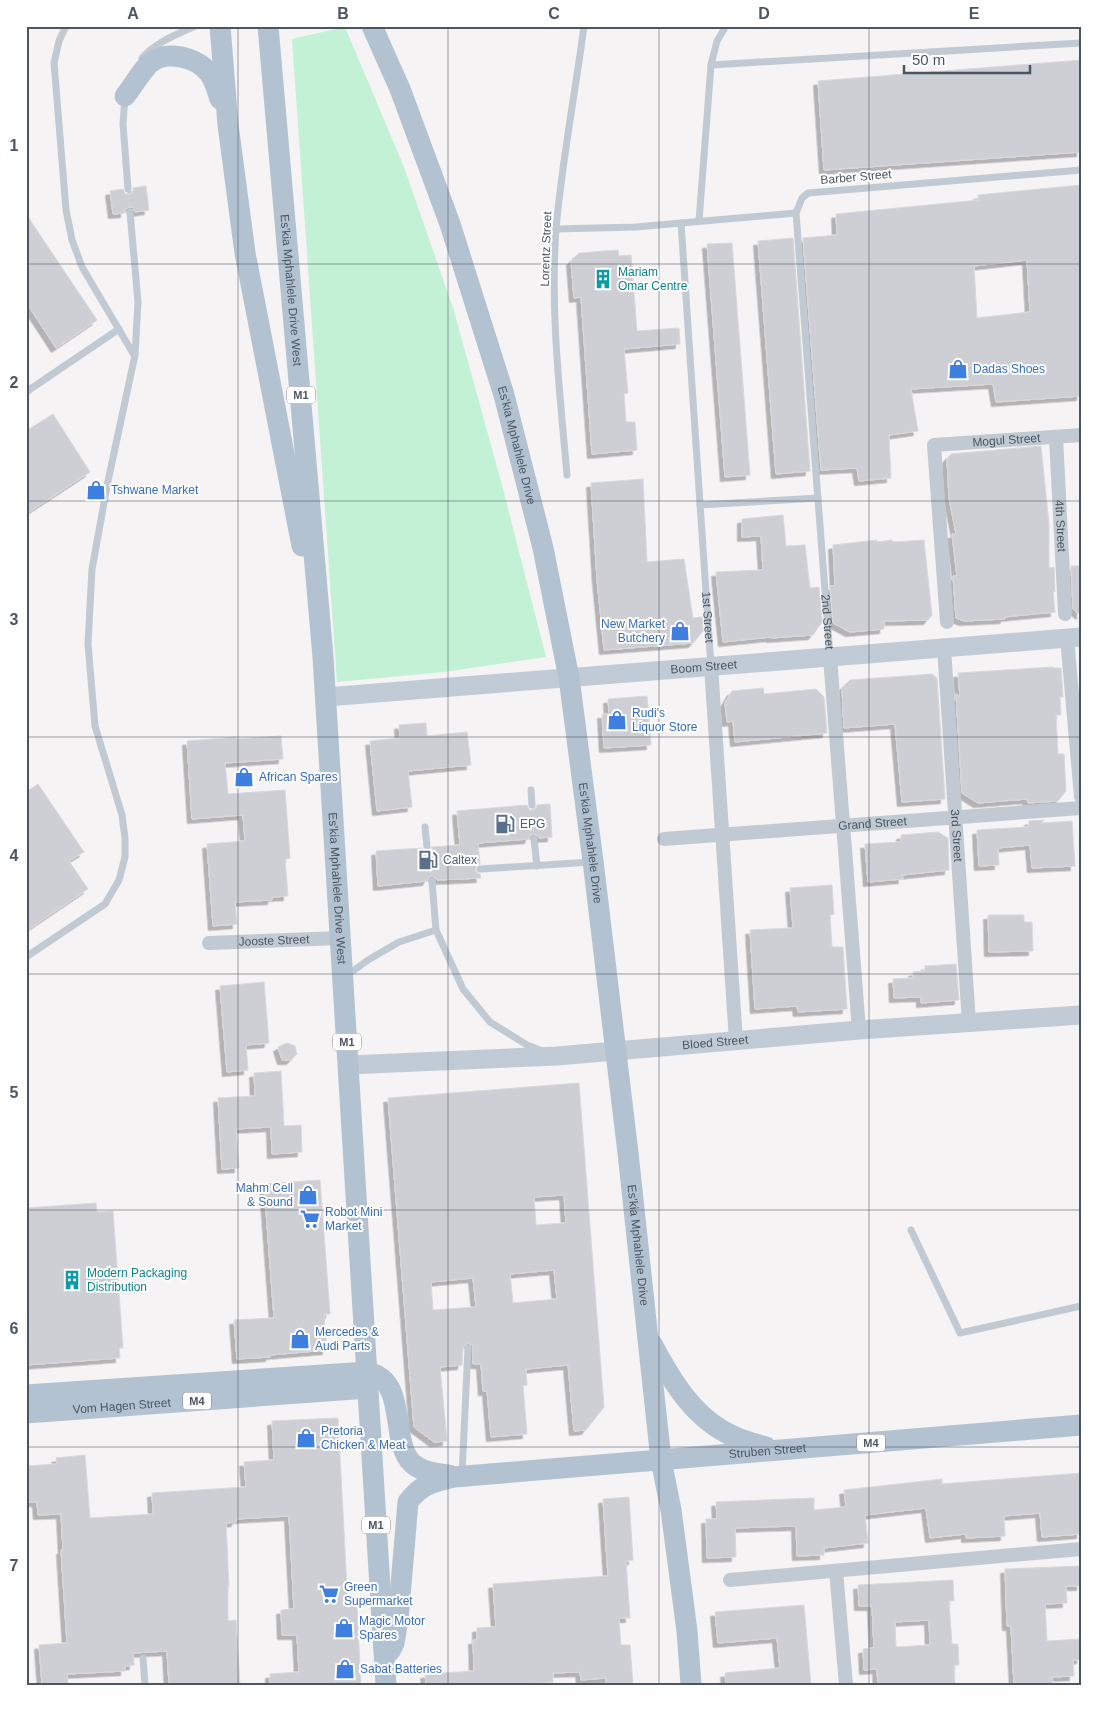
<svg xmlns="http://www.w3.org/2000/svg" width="1107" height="1711" viewBox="0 0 1107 1711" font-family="Arial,sans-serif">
	<defs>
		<filter id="shadow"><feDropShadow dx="-4.5" dy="4.5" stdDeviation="0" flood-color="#0004"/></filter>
	</defs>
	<rect width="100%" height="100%" fill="#f5f3f3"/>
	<!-- green -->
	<path fill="#c3f1d5" d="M345,27L404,167L454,311L502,485L546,657L444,672L337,682L292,39Z"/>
	<!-- building -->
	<g fill="#cdcfd5" stroke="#d7d9de" fill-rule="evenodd" filter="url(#shadow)">
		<path d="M1081,60V152L824,170L818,81Z"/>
		<path d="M1081,185V396L996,402L993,384L911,389L918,431L889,435L891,478L859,481L857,468L821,470L803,238L837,235L836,214L979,200L978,195ZM1027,260L1030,312L977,318L974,266Z"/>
		<path d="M146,186L149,210L135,212L133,207H129L125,209V213L113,214L110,191L123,189L125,194H129L133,192V188Z"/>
		<path d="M26,214L97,320L56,348L26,302Z"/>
		<path d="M793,238L810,471L776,474L758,241Z"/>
		<path d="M732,243L750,475L725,477L707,244Z"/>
		<path d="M618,250L619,256L631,255L637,331L679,328L680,344L624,349L628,393L624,394L626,422H635L637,450L592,454L581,297L574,298L571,261L579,253Z"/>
		<path d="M53,414L90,472L26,514V431Z"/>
		<path d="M1041,446L1049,524V568L1054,567L1055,592L1053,590L1055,612L1004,617L1005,619L964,621L956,618L953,576H957L952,534H956L949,498L947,459L951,454Z"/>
		<path d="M643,479L647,562L684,559L693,618L702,617L703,631L693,643L604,650L597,579L591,483Z"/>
		<path d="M783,515L786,546L805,545L810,588L819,587L822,622L813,635L771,638V637L723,642L716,572L763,570L761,536L742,537V519Z"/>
		<path d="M877,540V542L892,540L893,542L924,540L932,615L928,620L884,621V629L850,632L833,623L830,586H835L833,545Z"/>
		<path d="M1071,566H1081V615L1073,609Z"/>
		<path d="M1053,667V668H1061L1063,697H1060L1061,715H1056L1058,754H1064L1066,791L1058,801L1028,803L1027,799L978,803L962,793L956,694L960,697L958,673Z"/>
		<path d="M932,674L937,678L945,799L902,802L895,724L844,728L842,688L850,680Z"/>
		<path d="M763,688L764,694L816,689L824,697L827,733L735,742L733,721L727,722L725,703L732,691Z"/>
		<path d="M647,696L651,745L604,748L602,714H609L608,699Z"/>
		<path d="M426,723L427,736L467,732L471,765L408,771L412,807L377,811L370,741L400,738L399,725Z"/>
		<path d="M281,736L283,759L225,763L228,794L285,790L290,858L285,859L288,896L272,897V900L235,902L237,924L213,926L207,844L245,841L243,815L192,819L187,741L236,737V739Z"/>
		<path d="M38,784L84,852L69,861L88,889L26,931V792Z"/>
		<path d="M550,804L552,837L539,838L538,836L534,834L530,835L529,839L478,843L480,864L476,866L475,870L477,873L480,874L481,878L437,880L436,878L432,876L429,877L427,881L378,886L376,851L422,848L423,850L427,852L430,851L432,847L460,845L457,811L527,805L529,810H533L536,808L537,805Z"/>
		<path d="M1044,820L1041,823L1072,821L1075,866L1032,868L1030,845L998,848L999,865L979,866L977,830L1029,827V821Z"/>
		<path d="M938,832L948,838L949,870L902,875L903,879L868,882L865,844L901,842V835Z"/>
		<path d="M832,885L834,914L830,915L832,947H843L847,1009L798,1012L797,1006L755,1009L750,930L793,928L790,888Z"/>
		<path d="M988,915H1024V922H1032L1033,951L989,952Z"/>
		<path d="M956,964L959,1000L921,1003V997L894,998L893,979L913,978V972L925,971V966Z"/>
		<path d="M264,982L269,1043L246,1045L248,1070L227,1072L220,986Z"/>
		<path d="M287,1043L295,1046L297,1054L291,1060H282L278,1047Z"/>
		<path d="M281,1071L284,1126L301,1125L302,1152L272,1154L271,1127L236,1129L239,1168L222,1169L218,1098L255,1096L254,1073Z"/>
		<path d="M579,1083L604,1407L586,1430L574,1431L568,1365L526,1369L527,1385L523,1386L527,1434L491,1437L487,1391H483L481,1364H473V1346L468,1343L463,1347L462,1365L440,1367L447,1441L434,1442L414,1427L388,1098ZM564,1195L566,1223L536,1225L534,1197ZM554,1270L557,1299L513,1303L510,1274ZM473,1278L476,1307L433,1310L431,1282Z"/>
		<path d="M320,1180L330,1314H324L327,1350L270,1355V1357L237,1359L234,1320L274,1318L264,1184Z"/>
		<path d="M96,1203L97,1212L113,1211L123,1348H119L120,1358L26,1365V1208Z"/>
		<path d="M338,1418L348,1607L357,1606L361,1685H270V1674L299,1672L297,1635H282L281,1610L294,1609L289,1516L236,1519V1522L226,1523L229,1587H228V1621L236,1620L240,1685H169L167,1651L133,1653L134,1665L125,1666V1671L67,1674L68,1685H42L39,1645L67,1643L61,1550H63L61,1514L38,1515L37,1502H26V1466L57,1464L56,1458L85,1455L90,1518L153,1514L152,1493L246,1487L244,1462L274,1460L272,1421Z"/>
		<path d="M1081,1473V1534L1042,1537L1040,1513L1004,1516L1005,1536L966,1538V1534L930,1538L926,1508L865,1515L868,1543L824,1548V1555L797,1556L796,1526L735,1528L736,1557L707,1558L706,1519H717L716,1502L814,1498V1510L846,1507L844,1490L942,1479V1484Z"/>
		<path d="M629,1497L633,1560L626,1561L630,1618H619L621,1645H630L633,1685H606V1678L581,1680L580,1672L553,1673V1682L499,1685H426L425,1674L474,1671L473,1640H477V1628L496,1627L493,1584L608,1576L603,1499Z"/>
		<path d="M1081,1566V1586H1066L1067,1603L1045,1604L1047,1641L1081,1639V1659L1073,1660L1074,1676L1052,1677L1053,1685H1014L1011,1626H1007L1005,1569Z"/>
		<path d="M953,1580L954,1601H949L952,1644H958L959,1665H954L955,1685H878L877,1669L864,1670L863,1649L874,1648L872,1606H859L858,1585ZM929,1620L930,1645L896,1647L895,1622Z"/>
		<path d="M804,1605L811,1685H726L725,1673L780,1668L777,1638L718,1643L715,1612Z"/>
	</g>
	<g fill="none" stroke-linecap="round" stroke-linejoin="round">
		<!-- service -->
		<g stroke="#c1cad2" stroke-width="7">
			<path d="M66,26L59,41L54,63L66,210L72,240L82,267L134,355"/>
			<path d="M142,58C156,42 176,35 195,26"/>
			<path d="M711,65L1081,43"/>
			<path d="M125,97L123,124L128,189"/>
			<path id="s1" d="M796,213L830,656"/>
			<path d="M699,221L711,65L717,41L726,26"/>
			<path id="s2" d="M681,223L711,666"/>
			<path d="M556,229L636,227L796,213L802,198L808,193L1081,170"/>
			<path d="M26,392L119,329"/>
			<path d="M567,475C560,394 550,311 556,229C562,161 575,94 584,26"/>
			<path d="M700,505L818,498"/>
			<path d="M531,790L532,805"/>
			<path d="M425,827L427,847"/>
			<path d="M534,839L537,866"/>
			<path d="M480,869L592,862"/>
			<path d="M432,881L436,930L463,989L490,1022L527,1045L542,1051"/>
			<path d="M26,957L105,904L119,880L125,857V838L122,815L95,726L88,644L92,569L108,481L135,355L138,302L130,212"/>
			<path d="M346,976L368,960L399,942L436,930"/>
			<path d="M911,1230L960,1333L1081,1306"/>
			<path d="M462,1474L468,1348"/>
			<path d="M143,1658L145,1685"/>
		</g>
		<!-- minor -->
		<g stroke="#c1cad2" stroke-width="14">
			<path id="s3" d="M1056,437L1065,614"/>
			<path id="s4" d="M947,622L934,445L1081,435"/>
			<path d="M1067,638L1081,797"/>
			<path id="s5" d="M944,648L969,1023"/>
			<path d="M830,657L859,1030"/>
			<path d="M711,666L736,1041"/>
			<path id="s6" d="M664,839L1081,808"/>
			<path id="s7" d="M209,943L340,938"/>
			<path d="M836,1571L846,1685"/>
			<path d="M730,1580L1081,1549"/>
		</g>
		<!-- secondary -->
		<g stroke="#c1cbd6" stroke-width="19">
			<path id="s8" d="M326,697L1081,637"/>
			<path id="s9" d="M348,1065L557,1056L859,1030L1081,1015"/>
		</g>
		<!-- primary -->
		<g stroke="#b3c2d1" stroke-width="21">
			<path d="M220,26L228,125L245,253L302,546"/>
			<path id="s10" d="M268,26L323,657L386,1685"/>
			<path id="s11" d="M372,26L400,89L450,224L504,395L543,548L569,678L593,861L628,1153L661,1460L671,1510L687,1631L691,1685"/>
			<path d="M125,96C133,86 140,73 149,64C165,49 197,57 209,73C215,81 217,90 220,99"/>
			<path d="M652,1344C671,1380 694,1419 733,1436C743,1441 755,1444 766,1447"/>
			<path d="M26,1395L367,1372C409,1380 389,1441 412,1463C422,1473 439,1473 452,1476"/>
			<path id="s12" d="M26,1413L368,1388"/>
			<path id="s13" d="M390,1651L394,1643L398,1620L408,1502C421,1484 434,1482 454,1477L1081,1425"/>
		</g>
	</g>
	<!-- grid -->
	<path fill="none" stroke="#4a5661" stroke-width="1" stroke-opacity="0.55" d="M238,26V1685M448,26V1685M659,26V1685M869,26V1685M26,264H1081M26,501H1081M26,737H1081M26,974H1081M26,1210H1081M26,1447H1081"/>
	<!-- icons -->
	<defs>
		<symbol id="building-bare" viewBox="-9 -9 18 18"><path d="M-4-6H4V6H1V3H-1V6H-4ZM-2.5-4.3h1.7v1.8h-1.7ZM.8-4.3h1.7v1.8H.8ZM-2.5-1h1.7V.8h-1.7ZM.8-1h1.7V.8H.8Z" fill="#0f9aa8" stroke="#fff" stroke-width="2.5" paint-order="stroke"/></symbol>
		<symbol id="shop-bare" viewBox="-9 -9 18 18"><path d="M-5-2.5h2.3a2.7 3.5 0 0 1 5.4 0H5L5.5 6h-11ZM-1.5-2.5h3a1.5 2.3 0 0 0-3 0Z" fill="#3f7fe0" stroke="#fff" stroke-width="2.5" paint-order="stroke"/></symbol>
		<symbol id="fuel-bare" viewBox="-9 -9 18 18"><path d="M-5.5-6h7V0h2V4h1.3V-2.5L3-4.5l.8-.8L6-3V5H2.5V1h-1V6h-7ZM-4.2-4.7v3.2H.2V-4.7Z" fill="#5c6f8a" stroke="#fff" stroke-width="2.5" paint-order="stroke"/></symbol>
		<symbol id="supermarket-bare" viewBox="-9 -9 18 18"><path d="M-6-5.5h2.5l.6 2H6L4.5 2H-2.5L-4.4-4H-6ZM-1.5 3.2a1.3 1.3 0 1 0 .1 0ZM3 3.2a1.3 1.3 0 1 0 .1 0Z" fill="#3f7fe0" stroke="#fff" stroke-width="2.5" paint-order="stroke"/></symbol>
	</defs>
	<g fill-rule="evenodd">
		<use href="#building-bare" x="589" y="265" width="28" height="28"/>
		<use href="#shop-bare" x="944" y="355" width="28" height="28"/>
		<use href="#shop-bare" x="82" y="476" width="28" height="28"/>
		<use href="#shop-bare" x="666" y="617" width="28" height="28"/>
		<use href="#shop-bare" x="603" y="706" width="28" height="28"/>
		<use href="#shop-bare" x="230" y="763" width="28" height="28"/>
		<use href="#fuel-bare" x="491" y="810" width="28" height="28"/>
		<use href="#fuel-bare" x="414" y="846" width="28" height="28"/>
		<use href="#shop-bare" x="294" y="1181" width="28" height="28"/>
		<use href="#supermarket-bare" x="296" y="1205" width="28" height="28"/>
		<use href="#building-bare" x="58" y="1266" width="28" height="28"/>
		<use href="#shop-bare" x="286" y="1325" width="28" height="28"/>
		<use href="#shop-bare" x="292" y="1424" width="28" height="28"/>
		<use href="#supermarket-bare" x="315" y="1580" width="28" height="28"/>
		<use href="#shop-bare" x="330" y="1614" width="28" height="28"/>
		<use href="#shop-bare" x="331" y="1655" width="28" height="28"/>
	</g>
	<g text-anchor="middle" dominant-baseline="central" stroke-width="4" stroke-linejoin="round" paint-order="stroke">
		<!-- shield labels -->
		<g fill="#fff" stroke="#808990" stroke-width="1">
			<rect x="287" y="386.5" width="28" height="17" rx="4"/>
			<rect x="333" y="1033.5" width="28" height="17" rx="4"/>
			<rect x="183" y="1392.5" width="28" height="17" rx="4"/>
			<rect x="857" y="1434.5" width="28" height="17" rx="4"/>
			<rect x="362" y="1516.5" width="28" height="17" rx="4"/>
		</g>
		<g font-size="11" font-weight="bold" fill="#4a5661">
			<text x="301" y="395">M1</text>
			<text x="347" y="1042">M1</text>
			<text x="197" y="1401">M4</text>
			<text x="871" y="1443">M4</text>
			<text x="376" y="1525">M1</text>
		</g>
		<!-- street labels -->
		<g font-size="12" fill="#4a5661" stroke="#fff">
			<text transform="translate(856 177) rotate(-5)">Barber Street</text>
			<text transform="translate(546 249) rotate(-88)">Lorentz Street</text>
			<text stroke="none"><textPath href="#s10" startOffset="265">Es'kia Mphahlele Drive West</textPath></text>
			<text stroke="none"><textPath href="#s4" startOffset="250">Mogul Street</textPath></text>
			<text stroke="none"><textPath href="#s11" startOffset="444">Es'kia Mphahlele Drive</textPath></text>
			<text stroke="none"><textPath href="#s3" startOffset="89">4th Street</textPath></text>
			<text stroke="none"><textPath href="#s2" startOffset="395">1st Street</textPath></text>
			<text stroke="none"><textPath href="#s1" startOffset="410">2nd Street</textPath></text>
			<text stroke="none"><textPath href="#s8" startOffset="379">Boom Street</textPath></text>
			<text stroke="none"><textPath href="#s6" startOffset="209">Grand Street</textPath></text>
			<text stroke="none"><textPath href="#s5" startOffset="188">3rd Street</textPath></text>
			<text stroke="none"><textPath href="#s11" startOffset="849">Es'kia Mphahlele Drive</textPath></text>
			<text stroke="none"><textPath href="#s10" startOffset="865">Es'kia Mphahlele Drive West</textPath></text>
			<text stroke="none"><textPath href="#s7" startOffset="65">Jooste Street</textPath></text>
			<text stroke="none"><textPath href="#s9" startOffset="368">Bloed Street</textPath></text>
			<text stroke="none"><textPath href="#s11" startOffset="1254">Es'kia Mphahlele Drive</textPath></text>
			<text stroke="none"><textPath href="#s12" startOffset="96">Vom Hagen Street</textPath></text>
			<text stroke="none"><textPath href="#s13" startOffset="519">Struben Street</textPath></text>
		</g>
		<!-- culture labels -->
		<g font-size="12" fill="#0d838f" stroke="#fff" text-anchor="start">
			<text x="618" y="272">Mariam<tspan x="618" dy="14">Omar Centre</tspan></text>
			<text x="87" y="1273">Modern Packaging<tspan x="87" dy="14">Distribution</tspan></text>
		</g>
		<!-- shop labels -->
		<g font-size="12" fill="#366cbe" stroke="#fff" text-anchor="start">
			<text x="973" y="369">Dadas Shoes</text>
			<text x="111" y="490">Tshwane Market</text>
			<text x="665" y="624" text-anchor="end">New Market<tspan x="665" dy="14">Butchery</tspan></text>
			<text x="632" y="713">Rudi's<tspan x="632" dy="14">Liquor Store</tspan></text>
			<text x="259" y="777">African Spares</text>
			<text x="293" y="1188" text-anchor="end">Mahm Cell<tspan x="293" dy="14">&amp; Sound</tspan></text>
			<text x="325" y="1212">Robot Mini<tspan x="325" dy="14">Market</tspan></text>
			<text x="315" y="1332">Mercedes &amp;<tspan x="315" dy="14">Audi Parts</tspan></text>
			<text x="321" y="1431">Pretoria<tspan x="321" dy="14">Chicken &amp; Meat</tspan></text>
			<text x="344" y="1587">Green<tspan x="344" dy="14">Supermarket</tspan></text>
			<text x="359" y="1621">Magic Motor<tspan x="359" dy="14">Spares</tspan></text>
			<text x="360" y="1669">Sabat Batteries</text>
		</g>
		<!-- service labels -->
		<g font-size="12" fill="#4e5e75" stroke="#fff" text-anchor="start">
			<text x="520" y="824">EPG</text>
			<text x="443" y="860">Caltex</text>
		</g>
	</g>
	<!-- border -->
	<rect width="1107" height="1711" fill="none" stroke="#ffffff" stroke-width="55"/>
	<!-- scale -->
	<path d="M904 65v8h126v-8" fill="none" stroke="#4a5661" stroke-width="2.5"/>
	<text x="912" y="65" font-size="15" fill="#4a5661" stroke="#ffffff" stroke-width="4" paint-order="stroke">50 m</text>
	<rect x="28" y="28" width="1052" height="1656" fill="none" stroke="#4a5661" stroke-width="2"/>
	<g font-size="16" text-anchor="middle" font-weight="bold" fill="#4a5661">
		<text x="133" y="19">A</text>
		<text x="343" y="19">B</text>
		<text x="554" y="19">C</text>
		<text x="764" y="19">D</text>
		<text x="974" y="19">E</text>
		<text x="14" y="151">1</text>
		<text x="14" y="388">2</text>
		<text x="14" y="625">3</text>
		<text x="14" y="861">4</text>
		<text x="14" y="1098">5</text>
		<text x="14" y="1334">6</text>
		<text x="14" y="1571">7</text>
	</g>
</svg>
